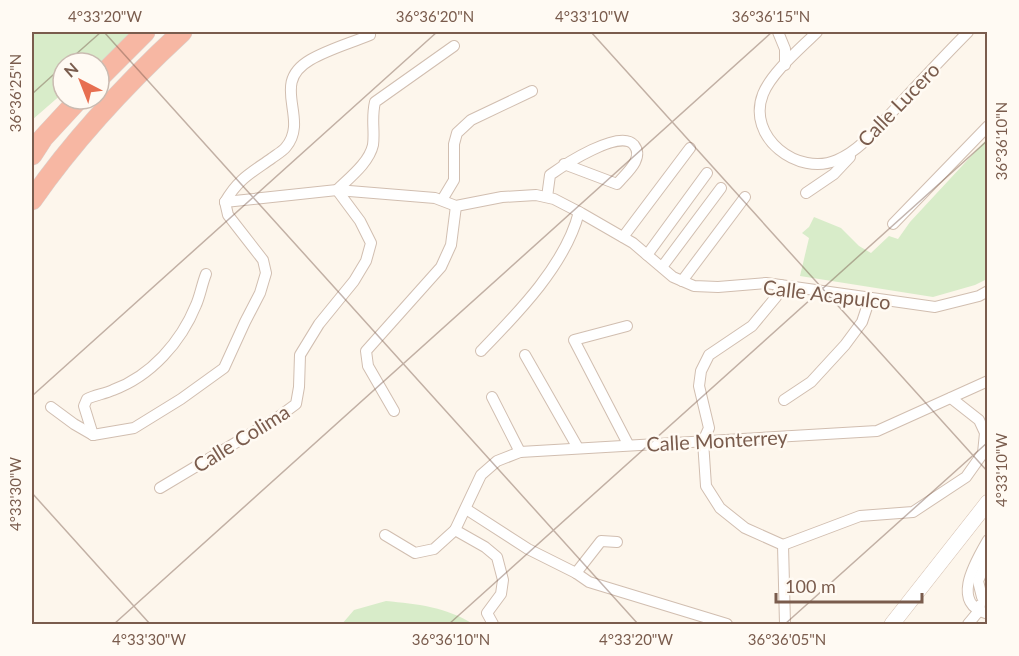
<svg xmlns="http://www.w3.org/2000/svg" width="1019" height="656" viewBox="0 0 1019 656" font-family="Lato,sans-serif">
	<rect width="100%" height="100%" fill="#fdf6ec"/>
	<!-- green -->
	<g fill="#d8ecc9">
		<path d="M32,32H136L99,63H63V93L32,120Z"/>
		<path d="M987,139V279L975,285L933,297L800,276L809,238L802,233L809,227L814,217L841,228L859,246L871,253L889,236L898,239L910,222Z"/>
		<path d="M386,601C417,604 446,607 473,624H342L354,610Z"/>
	</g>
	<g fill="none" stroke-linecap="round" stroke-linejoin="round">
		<defs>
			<g id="minor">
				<path d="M778,32L785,49V65"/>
				<path d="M817,32C800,49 772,72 763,94C746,137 798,177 837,160C861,150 878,127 895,109C919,83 943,57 968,32"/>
				<path d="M806,193L834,174L850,157"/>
				<path d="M547,197L550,175C564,165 620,128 634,145C645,159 625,174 617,184L564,164"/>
				<path d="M442,200L454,180V144L457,133L471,120L532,91"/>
				<path d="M225,202L337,190L435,198L456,206L502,197L536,195L554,199L581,213L633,243L673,277L694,286L718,287L766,283L935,307L979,296L988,291"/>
				<path d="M225,202C238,179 251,173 272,158C276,155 283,151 286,147C310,118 269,84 310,60C329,49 351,43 370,35"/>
				<path d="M893,224L988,126"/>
				<path d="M623,237L690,148"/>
				<path d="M647,255L707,173"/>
				<path d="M662,267L721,188"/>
				<path d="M682,281L745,197"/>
				<path d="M781,285L776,297L752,326L709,355L701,371L699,386L709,428L703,441L706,486L720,508L745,528L783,545L785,624"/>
				<path d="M627,326L574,340L628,444"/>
				<path d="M481,351C518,313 566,264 579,212"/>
				<path d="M525,355L578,448"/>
				<path d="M492,397L520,452"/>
				<path d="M784,400L811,382L845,345L862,322L870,298"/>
				<path d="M51,407L74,424L93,435"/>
				<path d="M394,411L368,366L366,351L441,267L451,245L456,206"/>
				<path d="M93,435L134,428L181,399L224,368L245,322L260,293L266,273L263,260L228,215L225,202"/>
				<path d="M93,435L84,406L87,399C95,395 104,394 113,390C151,376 181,342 196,305C200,296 202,284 206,274"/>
				<path d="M160,488L277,418L296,404L299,387L300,355L319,324L354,281L366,261L371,243L360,221L337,190C349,178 369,163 373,145C375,130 371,119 375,102L454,46"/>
				<path d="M466,509L528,549L576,573L589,582L727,624"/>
				<path d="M385,535L415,553L434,549L455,530"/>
				<path d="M988,540C976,561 949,604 988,614"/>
				<path d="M783,545L860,516L913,512L966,477L983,453L985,433L979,420L951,398"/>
				<path d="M988,558L978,581L982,597L988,601"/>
				<path d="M576,573L601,541L617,542"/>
				<path d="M493,624L487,613L501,594L503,580L497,557L485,547L455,530L481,475L497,461L520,452L877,431L988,381"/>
				<path d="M968,624L978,612L980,605"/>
			</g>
			<path id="secondary" d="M892,624L988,502"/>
			<g id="motorway">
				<path d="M99,78L145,32"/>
				<path d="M32,155L43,138L79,99"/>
				<path d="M32,200C75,138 127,83 182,32"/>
			</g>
		</defs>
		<!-- minor casing -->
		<use href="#minor" stroke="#d1beb0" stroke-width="12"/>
		<!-- secondary casing -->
		<use href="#secondary" stroke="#d6c0b0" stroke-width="16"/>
		<!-- motorway casing -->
		<use href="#motorway" stroke="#dad1cd" stroke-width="21"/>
		<!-- minor -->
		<use href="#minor" stroke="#fff" stroke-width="10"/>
		<!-- secondary -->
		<use href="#secondary" stroke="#fff" stroke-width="15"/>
		<!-- motorway -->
		<use href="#motorway" stroke="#f7b7a3" stroke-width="20"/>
	</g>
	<!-- ticks -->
	<path fill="none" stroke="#7a5c4d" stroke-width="1.5" stroke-opacity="0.45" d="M104,32L638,624M591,32L988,472M66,63L101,32M32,94L63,66M32,396L437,32M32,493L150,624M114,624L772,32M449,624L988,140M785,624L988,442"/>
	<g text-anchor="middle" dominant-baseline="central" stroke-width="5" stroke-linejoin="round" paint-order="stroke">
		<!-- street labels -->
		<g font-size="20" fill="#7a5c4d" stroke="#fffaf3">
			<text transform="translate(898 104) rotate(-46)">Calle Lucero</text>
			<text transform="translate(827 294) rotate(7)">Calle Acapulco</text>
			<text transform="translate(241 438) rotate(-32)">Calle Colima</text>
			<text transform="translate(717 440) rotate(-3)">Calle Monterrey</text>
		</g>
	</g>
	<!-- border -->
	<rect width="1019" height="656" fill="none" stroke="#fffaf3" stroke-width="66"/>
	<!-- north arrow -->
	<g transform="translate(81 81) rotate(318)"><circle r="28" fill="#fffaf3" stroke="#cabbb1" stroke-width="1.5"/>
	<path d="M0-4.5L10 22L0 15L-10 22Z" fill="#e76f51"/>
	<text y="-9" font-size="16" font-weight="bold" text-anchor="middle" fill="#7a5c4d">N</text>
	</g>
	<!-- scale -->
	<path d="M776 593v9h146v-9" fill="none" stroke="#7a5c4d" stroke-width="3"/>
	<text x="785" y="593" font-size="18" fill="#7a5c4d" stroke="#fffaf3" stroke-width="4.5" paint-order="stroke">100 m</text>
	<rect x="33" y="33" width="953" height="590" fill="none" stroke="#7a5c4d" stroke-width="2"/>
	<g font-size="15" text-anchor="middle" fill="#7a5c4d">
		<text x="105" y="22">4°33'20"W</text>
		<text x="435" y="22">36°36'20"N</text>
		<text x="592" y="22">4°33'10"W</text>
		<text x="771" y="22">36°36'15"N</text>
		<text transform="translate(16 93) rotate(-90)" y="5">36°36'25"N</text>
		<text transform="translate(1002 141) rotate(-90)" y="5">36°36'10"N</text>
		<text transform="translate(1002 470) rotate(-90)" y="5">4°33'10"W</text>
		<text transform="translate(16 494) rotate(-90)" y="5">4°33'30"W</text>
		<text x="149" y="645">4°33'30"W</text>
		<text x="451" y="645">36°36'10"N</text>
		<text x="636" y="645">4°33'20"W</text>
		<text x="787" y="645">36°36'05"N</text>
	</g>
</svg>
